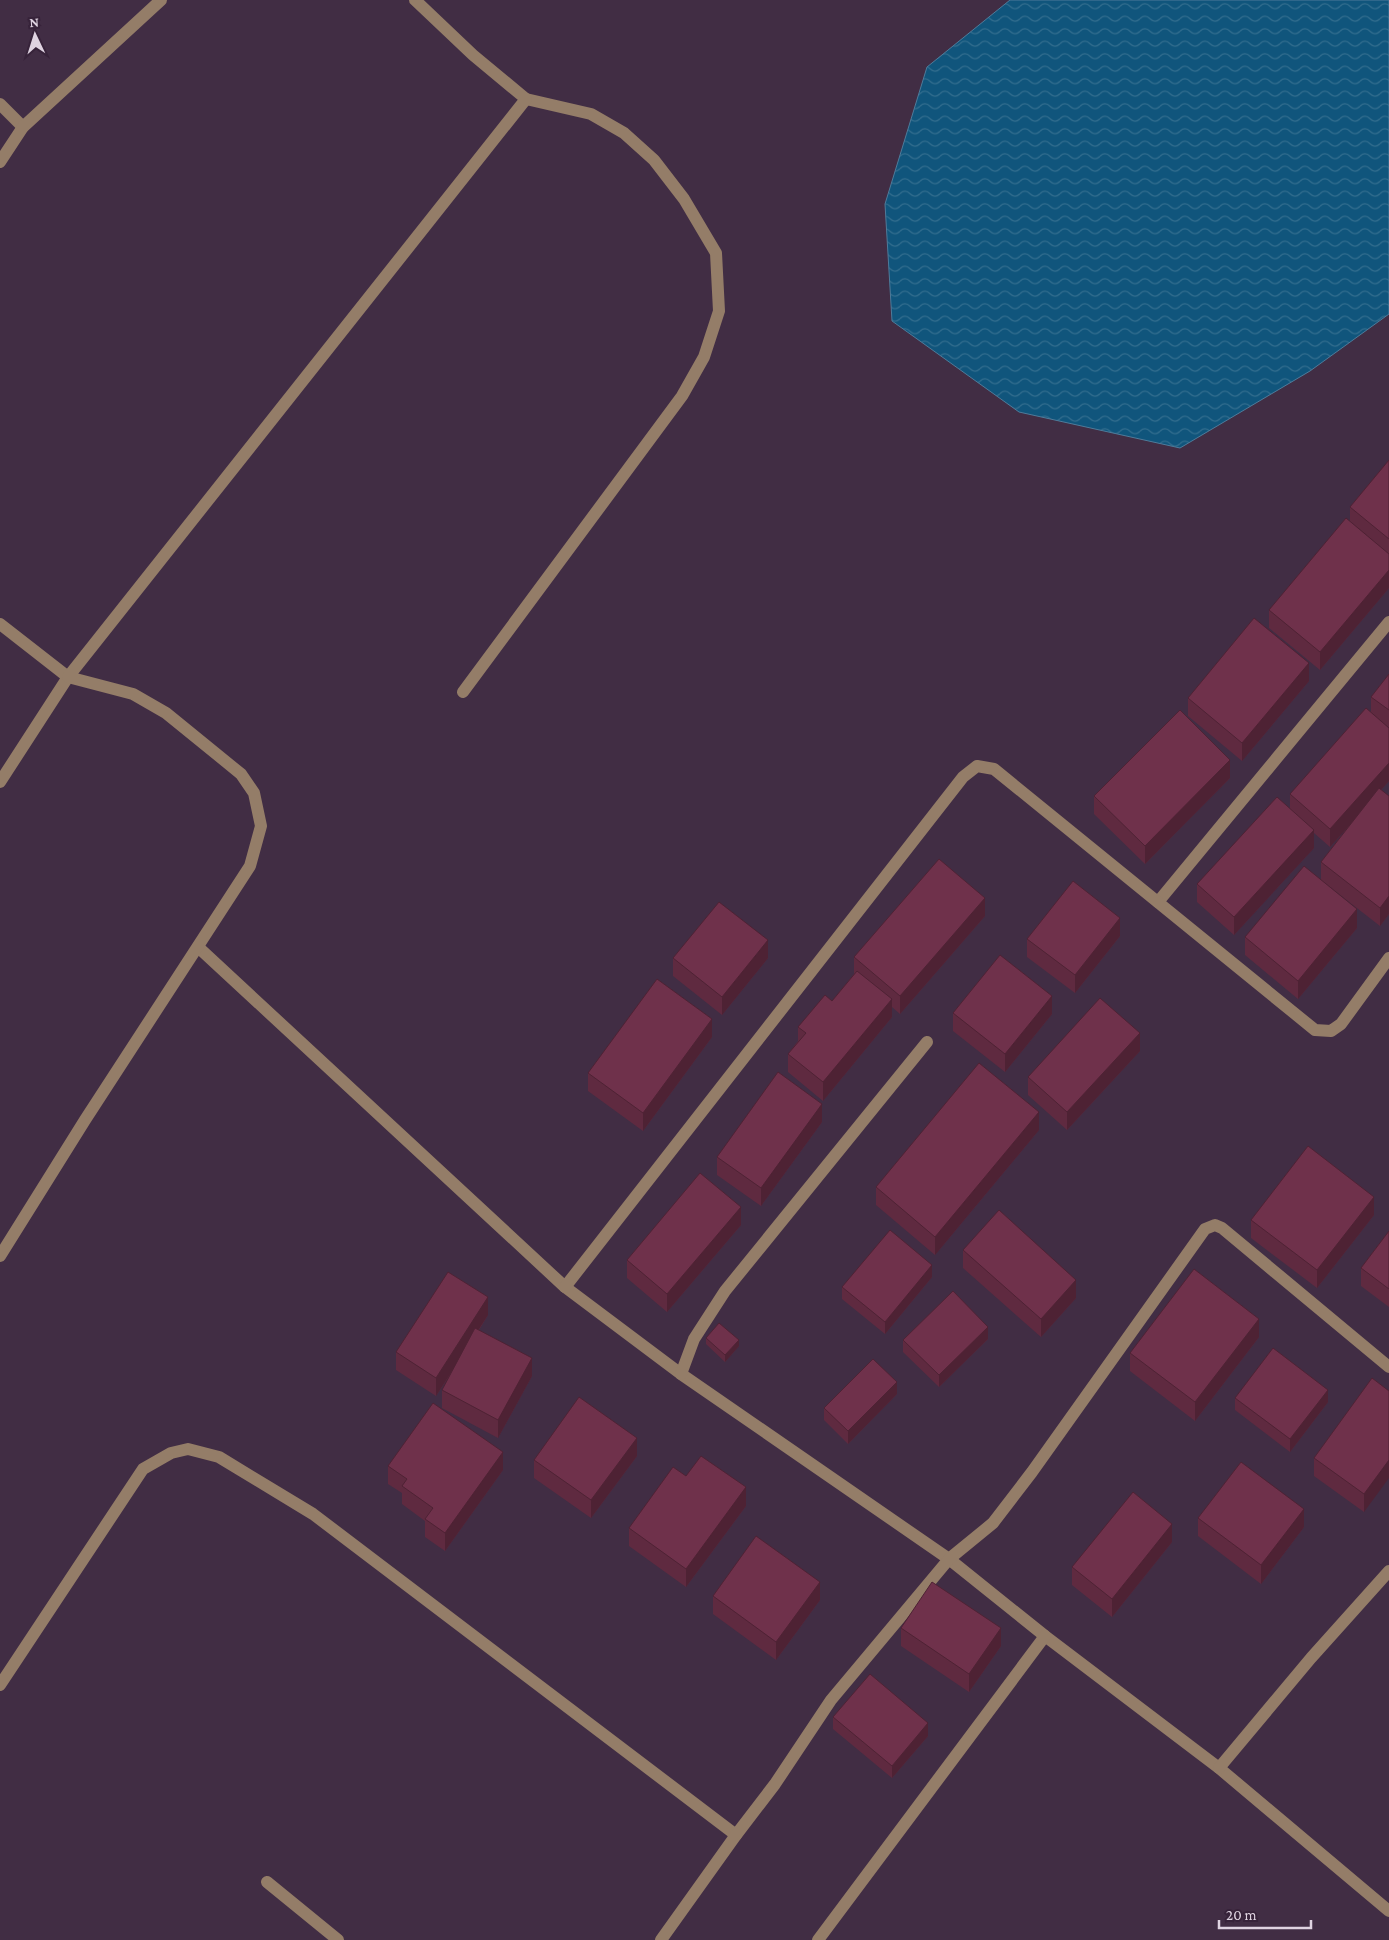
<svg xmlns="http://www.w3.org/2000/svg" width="1389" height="1940" viewBox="0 0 1389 1940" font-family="'Crimson Pro',serif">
	<defs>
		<pattern id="water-waves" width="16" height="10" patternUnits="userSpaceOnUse" patternTransform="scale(1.25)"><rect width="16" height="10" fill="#10557c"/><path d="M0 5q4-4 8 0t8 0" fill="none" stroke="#326d8e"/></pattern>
	</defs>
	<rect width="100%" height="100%" fill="#412d44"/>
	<!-- water -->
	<path fill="url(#water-waves)" stroke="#4e7b9a" d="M1010,0H1389V314L1310,371L1180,448L1019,412L892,321L885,204L927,67Z"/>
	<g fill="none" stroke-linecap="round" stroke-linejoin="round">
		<!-- minor -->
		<g stroke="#947d68" stroke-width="12">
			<path d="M0,104L23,127"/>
			<path d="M0,162L23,127L161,0"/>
			<path d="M0,624L68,677L0,782"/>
			<path d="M463,692L682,396L704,357L719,311L716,253L684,199L654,160L624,133L591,114L526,99"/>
			<path d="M1158,902L1389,622"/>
			<path d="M198,947L565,1287L681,1374L949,1559L1045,1636L1219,1768L1389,1911"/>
			<path d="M0,1256L85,1120L250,866L261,826L254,793L241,774L166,713L133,694L68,677L526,99L473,55L415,0"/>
			<path d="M565,1287L963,777L977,766L994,769L1315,1030L1331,1031L1341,1024L1389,958"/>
			<path d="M681,1374L694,1339L725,1291L927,1042"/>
			<path d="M0,1685L143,1469L171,1453L188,1449L219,1457L313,1514L736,1835"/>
			<path d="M1219,1768L1311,1658L1389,1571"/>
			<path d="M267,1882L338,1940"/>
			<path d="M661,1940L736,1835L775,1784L831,1700L949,1559L993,1523L1032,1472L1205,1229L1215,1225L1222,1228L1389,1367"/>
			<path d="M818,1940L1045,1636"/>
		</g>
	</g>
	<!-- wall -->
	<g fill="#5f2a40">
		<path d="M1389,460V588L1320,670L1269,628V610L1350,521V507Z"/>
		<path d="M1389,674V781L1381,790L1389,796V914L1380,926L1326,884L1357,928L1298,999L1245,955V937L1321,880V862L1351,823L1330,847L1314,833V848L1234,935L1197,902V884L1290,809V794L1371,713V697Z"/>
		<path d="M1309,681L1242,761L1188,716V698Z"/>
		<path d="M1230,778L1145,864L1094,814V796Z"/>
		<path d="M985,916L900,1014L892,1007V1017L823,1101L788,1072V1054L798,1041V1027L832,1001L854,974V957Z"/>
		<path d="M1120,936L1075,993L1027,957V939Z"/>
		<path d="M673,958H768L722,1015L673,976Z"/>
		<path d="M953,1013L1052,1014L1005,1072L953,1031Z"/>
		<path d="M712,1037L643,1131L588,1091V1073Z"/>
		<path d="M1140,1051L1067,1130L1028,1095V1077Z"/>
		<path d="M822,1122L761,1206L717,1175V1157Z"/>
		<path d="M1039,1130L935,1255L876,1205V1187Z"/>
		<path d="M1374,1215L1317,1288L1251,1238V1220Z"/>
		<path d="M741,1225L667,1312L627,1278V1260Z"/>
		<path d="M1389,1231V1307L1361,1286V1268Z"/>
		<path d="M963,1250L1076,1298L1041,1337L963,1268Z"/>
		<path d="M932,1277L885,1334L842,1299V1287Z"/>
		<path d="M488,1315L479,1330L532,1376L498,1438L442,1408V1390L454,1369L436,1396L396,1370V1352Z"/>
		<path d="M1259,1337L1195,1421L1130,1371V1353Z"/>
		<path d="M706,1338L739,1346L725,1362L706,1344Z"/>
		<path d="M988,1339L939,1387L903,1352V1340Z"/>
		<path d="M1389,1391L1364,1512L1314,1476V1458Z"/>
		<path d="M897,1394L848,1444L824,1420V1408Z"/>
		<path d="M1235,1398L1328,1402L1290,1452L1235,1410Z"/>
		<path d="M637,1456L591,1518L534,1478V1460Z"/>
		<path d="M388,1466L503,1470L445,1551L425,1537V1521L402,1504V1493L388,1484Z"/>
		<path d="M686,1476L746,1506L686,1587L629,1546V1528Z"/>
		<path d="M1198,1518L1304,1527L1261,1584L1198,1536Z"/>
		<path d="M1172,1542L1112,1617L1072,1585V1567Z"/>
		<path d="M713,1596L820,1600L776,1660L713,1614Z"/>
		<path d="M901,1628L1001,1646L969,1692L901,1646Z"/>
		<path d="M833,1717L928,1736L892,1778L833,1729Z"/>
	</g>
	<!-- shaded-wall -->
	<g fill="#4e2234">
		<path d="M1389,570V588L1320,670V652Z"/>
		<path d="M1309,663V681L1242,761V743Z"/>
		<path d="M1230,760V778L1145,864V846Z"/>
		<path d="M1389,763V781L1330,847V829Z"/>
		<path d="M1314,830V848L1234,935V917Z"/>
		<path d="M1389,896V914L1380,926V908Z"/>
		<path d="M985,898V916L900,1014V996Z"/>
		<path d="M1357,909V928L1298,999V981Z"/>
		<path d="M1120,918V936L1075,993V975Z"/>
		<path d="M768,940V958L722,1015V997Z"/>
		<path d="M1052,996V1014L1005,1072V1054Z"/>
		<path d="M892,999V1017L823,1101V1082Z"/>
		<path d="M712,1019V1037L643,1131V1113Z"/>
		<path d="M1140,1033V1051L1067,1130V1112Z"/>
		<path d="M822,1104V1122L761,1206V1188Z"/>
		<path d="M1039,1112V1130L935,1255V1237Z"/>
		<path d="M1374,1197V1215L1317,1288V1270Z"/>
		<path d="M741,1207V1225L667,1312V1294Z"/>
		<path d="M932,1265V1277L885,1334V1322Z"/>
		<path d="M1076,1280V1298L1041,1337V1319Z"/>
		<path d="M488,1297V1315L436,1396V1378Z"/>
		<path d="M1259,1319V1337L1195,1421V1402Z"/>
		<path d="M988,1327V1339L939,1387V1375Z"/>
		<path d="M739,1340V1346L725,1362V1355Z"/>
		<path d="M532,1358V1376L498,1438V1420Z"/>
		<path d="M897,1382V1394L848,1444V1431Z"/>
		<path d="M1328,1390V1402L1290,1452V1439Z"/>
		<path d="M637,1438V1456L591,1518V1500Z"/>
		<path d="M503,1452V1470L445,1551V1533Z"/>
		<path d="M1389,1460V1478L1364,1512V1494Z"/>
		<path d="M746,1487V1506L686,1587V1569Z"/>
		<path d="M1304,1509V1527L1261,1584V1565Z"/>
		<path d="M1172,1524V1542L1112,1617V1599Z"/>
		<path d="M820,1582V1600L776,1660V1642Z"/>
		<path d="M1001,1628V1646L969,1692V1674Z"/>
		<path d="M928,1723V1736L892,1778V1766Z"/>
	</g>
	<!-- building -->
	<g fill="#6f314b" stroke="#4e2234">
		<path d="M1389,460V539L1350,507Z"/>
		<path d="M1346,518L1389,554V570L1320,652L1269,610Z"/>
		<path d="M1254,618L1309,663L1242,743L1188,698Z"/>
		<path d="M1389,674V710L1371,697Z"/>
		<path d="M1366,708L1389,728V763L1330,829L1290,794Z"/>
		<path d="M1180,710L1230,760L1145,846L1094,796Z"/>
		<path d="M1379,788L1389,796V896L1380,908L1321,862Z"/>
		<path d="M1277,797L1314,830L1234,917L1197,884Z"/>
		<path d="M939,859L985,898L900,996L854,957Z"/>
		<path d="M1304,866L1357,909L1298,981L1245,937Z"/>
		<path d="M1073,881L1120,918L1075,975L1027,939Z"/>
		<path d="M719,902L768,940L722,997L673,958Z"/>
		<path d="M1000,955L1052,996L1005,1054L953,1013Z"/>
		<path d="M857,971L892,999L823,1082L788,1054L806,1033L798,1027L825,995L832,1001Z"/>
		<path d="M657,979L712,1019L643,1113L588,1073Z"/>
		<path d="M1100,998L1140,1033L1067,1112L1028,1077Z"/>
		<path d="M979,1063L1039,1112L935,1237L876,1187Z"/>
		<path d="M778,1072L822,1104L761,1188L717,1157Z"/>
		<path d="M1308,1146L1374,1197L1317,1270L1251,1220Z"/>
		<path d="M700,1173L741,1207L667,1294L627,1260Z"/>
		<path d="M999,1210L1076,1280L1041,1319L963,1250Z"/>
		<path d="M890,1230L932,1265L885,1322L842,1287Z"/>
		<path d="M1389,1231V1289L1361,1268Z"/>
		<path d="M1194,1269L1259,1319L1195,1402L1130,1353Z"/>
		<path d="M448,1272L488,1297L436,1378L396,1352Z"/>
		<path d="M953,1291L988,1327L939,1375L903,1340Z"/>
		<path d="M719,1323L739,1340L725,1355L706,1338Z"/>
		<path d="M475,1328L532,1358L498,1420L442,1390Z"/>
		<path d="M1273,1348L1328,1390L1290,1439L1235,1398Z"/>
		<path d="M873,1359L897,1382L848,1431L824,1408Z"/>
		<path d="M1372,1378L1389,1391V1460L1364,1494L1314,1458Z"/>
		<path d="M579,1397L637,1438L591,1500L534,1460Z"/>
		<path d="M433,1403L503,1452L445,1533L425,1519L433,1508L402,1486L407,1479L388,1466Z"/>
		<path d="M701,1456L746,1487L686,1569L629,1528L673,1467L686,1476Z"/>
		<path d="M1241,1462L1304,1509L1261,1565L1198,1518Z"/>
		<path d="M1133,1492L1172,1524L1112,1599L1072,1567Z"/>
		<path d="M756,1536L820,1582L776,1642L713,1596Z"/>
		<path d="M932,1582L1001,1628L969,1674L901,1628Z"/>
		<path d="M870,1674L928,1723L892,1766L833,1717Z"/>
	</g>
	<!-- north arrow -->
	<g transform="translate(35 35) rotate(356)" stroke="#37233a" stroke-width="4" paint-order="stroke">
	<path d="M0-4L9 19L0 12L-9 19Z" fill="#dfd3e1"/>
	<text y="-8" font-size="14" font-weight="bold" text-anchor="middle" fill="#dfd3e1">N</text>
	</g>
	<!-- scale -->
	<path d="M1219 1920v8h92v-8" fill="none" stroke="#dfd3e1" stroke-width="2.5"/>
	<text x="1226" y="1920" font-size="15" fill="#dfd3e1" stroke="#37233a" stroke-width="4" paint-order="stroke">20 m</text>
</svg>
